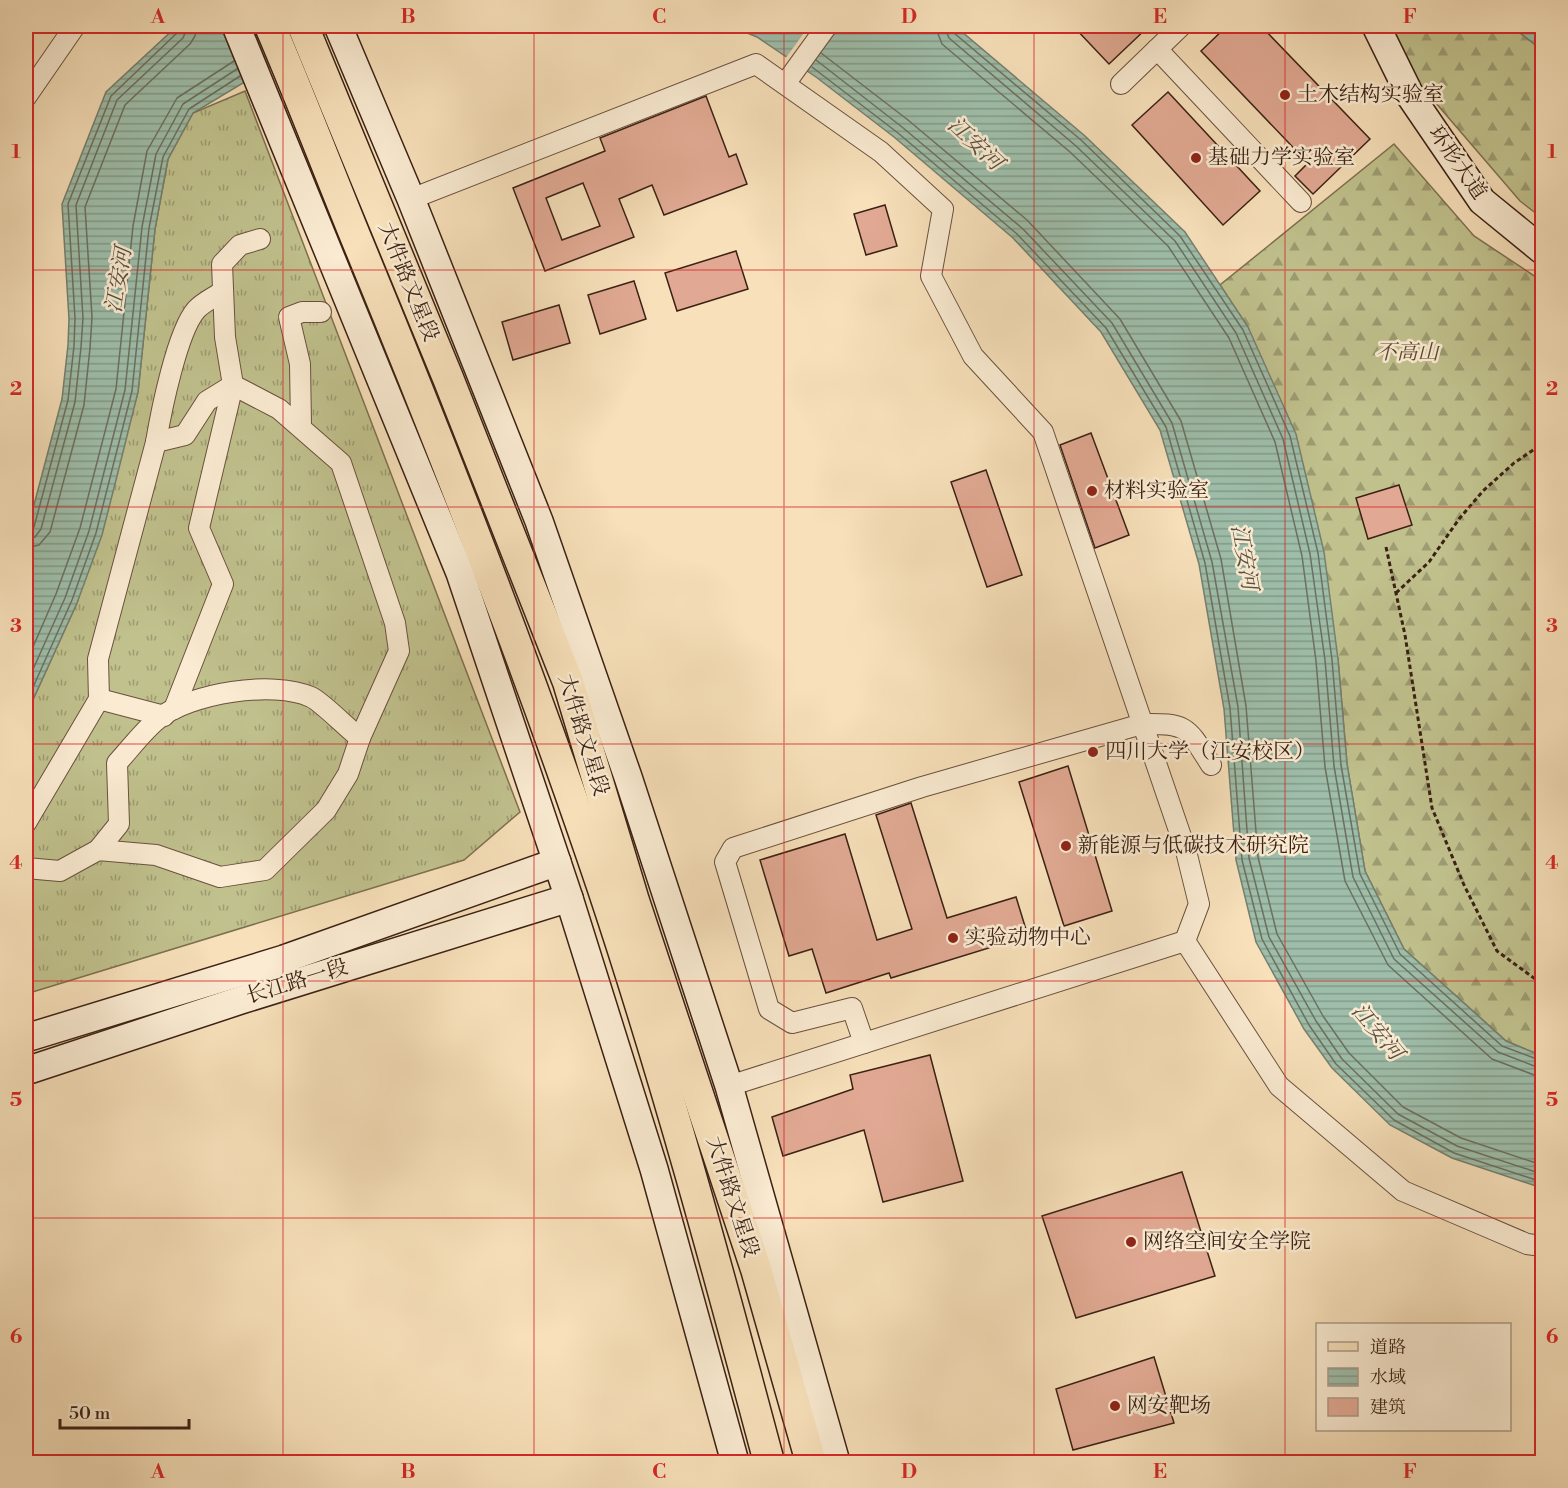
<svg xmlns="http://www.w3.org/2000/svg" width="1568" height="1488" viewBox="0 0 1568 1488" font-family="'Libre Bodoni','Noto Serif SC',serif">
	<defs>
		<pattern id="grass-tufts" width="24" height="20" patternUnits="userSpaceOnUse" patternTransform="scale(1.5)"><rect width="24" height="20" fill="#c0c18d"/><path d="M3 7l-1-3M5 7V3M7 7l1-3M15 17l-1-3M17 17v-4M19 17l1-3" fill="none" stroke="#9d9c72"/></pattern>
		<pattern id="forest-firs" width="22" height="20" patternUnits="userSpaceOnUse" patternTransform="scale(1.5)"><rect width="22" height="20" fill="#c0c18d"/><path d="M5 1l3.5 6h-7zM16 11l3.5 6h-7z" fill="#9d9c72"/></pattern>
		<pattern id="water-rules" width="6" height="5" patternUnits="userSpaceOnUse" patternTransform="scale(1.5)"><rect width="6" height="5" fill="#9ebeaa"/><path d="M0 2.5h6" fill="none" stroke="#829a89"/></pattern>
	</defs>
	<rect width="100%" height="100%" fill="#f7e0ba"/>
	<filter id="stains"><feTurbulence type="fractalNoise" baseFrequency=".00333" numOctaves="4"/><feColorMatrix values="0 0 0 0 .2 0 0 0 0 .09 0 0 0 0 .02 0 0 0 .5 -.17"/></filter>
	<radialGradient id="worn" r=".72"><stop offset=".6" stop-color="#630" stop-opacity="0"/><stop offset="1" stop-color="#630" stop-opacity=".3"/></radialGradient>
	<!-- grass -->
	<path fill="url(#grass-tufts)" stroke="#7e7150" stroke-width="1.5" d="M245,91L520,812L464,860L26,994V715L77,603L138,392L155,229L168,159L193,113Z"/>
	<!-- forest -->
	<g fill="url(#forest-firs)" stroke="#7e7150" stroke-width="1.5">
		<path d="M1389,26H1511L1542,50V218L1520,201L1417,81Z"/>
		<path d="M1394,144L1474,236L1542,281V1056L1506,1041L1404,949L1365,871L1347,764L1338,659L1248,327L1220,285Z"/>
	</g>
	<!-- water -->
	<g fill="url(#water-rules)" stroke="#767f6e" stroke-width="1.5">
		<path d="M177,26H338L193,113L168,159L155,229L138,392L116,480L102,535L77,603L26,715V535L62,399L68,345L69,319L62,204L106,92Z"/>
		<path d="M730,26H955L1085,136L1185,232L1248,327L1296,434L1324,552L1338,659L1347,764L1365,871L1404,949L1506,1041L1542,1056V1188L1452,1158L1390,1125L1332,1068L1304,1029L1256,942L1236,860L1224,709L1199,564L1160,430L1101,332L1013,238L894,137L816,77L757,37Z"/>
		<path d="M1511,26H1542V50Z"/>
	</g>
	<!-- pier -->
	<path fill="#f7e0ba" d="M809,26H840L805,73L785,59Z"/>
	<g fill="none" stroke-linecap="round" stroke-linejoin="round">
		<!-- shore -->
		<g stroke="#6c705f" stroke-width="1.5">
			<path d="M935,26L942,44L1070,152L1168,246L1229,338L1275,442L1302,556L1316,661L1325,767L1345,881L1388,965L1492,1059L1542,1078"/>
			<path d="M944,26L949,38L1076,146L1175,241L1236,333L1283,439L1310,554L1325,660L1334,766L1353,877L1394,959L1498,1052L1542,1069"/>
			<path d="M952,26L954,33L1081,140L1180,236L1243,330L1290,436L1318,553L1332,660L1341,765L1360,874L1400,954L1502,1046L1542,1061"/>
			<path d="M821,53L908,120L1027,220L1120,319L1181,421L1221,559L1246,706L1258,857L1277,934L1323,1016L1349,1053L1403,1107L1461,1138L1542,1165"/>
			<path d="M816,60L902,127L1023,229L1112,323L1172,423L1212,562L1238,707L1249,858L1269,937L1316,1021L1342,1059L1398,1114L1457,1146L1542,1174"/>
			<path d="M812,67L898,133L1017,234L1106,328L1166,427L1205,563L1230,708L1242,860L1262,939L1309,1025L1336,1064L1394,1120L1454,1153L1542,1182"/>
			<path d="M26,532L34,527L68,400L74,346L75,318L68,204L111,96L178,32L180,26"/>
			<path d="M26,539L35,537L41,529L75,402L81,347L83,318L76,205L117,100L183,38L188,26"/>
			<path d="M26,548L39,545L50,532L84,405L90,348L92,317L85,207L125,105L190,44L195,36L197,26"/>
			<path d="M26,663L56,594L80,528L116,389L133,226L147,151L177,98L234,61"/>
			<path d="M26,685L65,598L89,531L125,390L142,227L156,154L183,104L237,69"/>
			<path d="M26,703L72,600L96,533L132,391L149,228L163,157L189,109L240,76"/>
		</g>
	</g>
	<!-- building -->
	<g fill="#e1a993" stroke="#3b2114" stroke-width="1.5" fill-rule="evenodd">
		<path d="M1073,26H1149L1109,64Z"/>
		<path d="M1227,26H1261L1370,139L1313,194L1295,176L1308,163L1201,51Z"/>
		<path d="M1168,92L1260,191L1223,225L1132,125Z"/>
		<path d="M706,96L729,157L736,154L747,184L664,215L652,185L619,199L634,237L545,271L513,188L605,151L600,138ZM583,183L600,226L562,240L546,198Z"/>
		<path d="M885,205L897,246L866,255L854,214Z"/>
		<path d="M736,251L748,289L677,311L665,273Z"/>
		<path d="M634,281L646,319L600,334L588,295Z"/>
		<path d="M559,305L570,343L513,360L502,322Z"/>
		<path d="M1091,433L1129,535L1095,548L1060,445Z"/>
		<path d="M986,470L1022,575L987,587L951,482Z"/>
		<path d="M1399,485L1412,525L1368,539L1356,498Z"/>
		<path d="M1068,766L1112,911L1064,926L1019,782Z"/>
		<path d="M911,803L947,918L1016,897L1028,936L891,978L889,973L826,993L812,949L789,956L760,860L845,834L877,940L912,929L876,815Z"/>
		<path d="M930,1055L963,1181L883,1202L864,1130L783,1156L772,1117L853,1089L850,1075Z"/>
		<path d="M1182,1172L1215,1276L1076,1318L1042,1216Z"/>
		<path d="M1154,1357L1174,1423L1073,1450L1056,1389Z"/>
	</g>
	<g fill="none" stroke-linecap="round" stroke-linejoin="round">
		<defs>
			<g id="street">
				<path d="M1157,49L1301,202"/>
				<path d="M785,84L827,26"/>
				<path d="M1121,84L1181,26"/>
				<path d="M26,97L75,26"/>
				<path d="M411,199L756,64L881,152L943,209L931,276L973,356L1043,432L1186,851L1199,904L1185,941"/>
				<path d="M301,425L300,364L289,317L302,312H321"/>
				<path d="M156,442C161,412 177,332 196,310C203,302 215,297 223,291"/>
				<path d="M99,699L164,716"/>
				<path d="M174,709L223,584L199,528L233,385"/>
				<path d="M26,823L99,699L98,659L156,442L185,435L207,401L233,385"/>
				<path d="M98,850L119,824L117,763C130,749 143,731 158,719C190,693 273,680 311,697C322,702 348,729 360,738"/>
				<path d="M26,868L60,871L98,850L156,855L220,877L265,870L326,810L348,774L360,738L399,651L395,623L341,463L279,409L233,385L225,337L222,264L240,245L260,239"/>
				<path d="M864,1043L852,1008L792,1023L769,1009L725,862L733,848L922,787L1142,724C1188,723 1187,727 1211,765"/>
				<path d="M729,1086L1185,941L1279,1086L1403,1191L1527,1244L1542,1246"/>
			</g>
			<g id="secondary">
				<path d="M236,26L460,573L569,898L654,1169L735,1462"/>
				<path d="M338,26L411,199L539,521L628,777L729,1086L836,1462"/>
				<path d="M1376,26L1411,97L1482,201L1542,250"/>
				<path d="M26,1038L284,959L557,862"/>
				<path d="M26,1071L241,1000L569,898"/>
			</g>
			<g id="primary">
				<path d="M270,26C300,96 327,167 356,238C445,453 529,669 603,889C666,1078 718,1270 769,1462"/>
				<path d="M303,26L448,378L568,682L634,901L756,1269L811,1462"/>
			</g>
		</defs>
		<!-- street casing -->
		<use href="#street" stroke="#6a513e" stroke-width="22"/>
		<!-- secondary casing -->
		<use href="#secondary" stroke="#3b2114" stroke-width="30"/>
		<!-- primary casing -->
		<use href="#primary" stroke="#3b2114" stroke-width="33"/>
		<!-- path -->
		<g stroke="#3b2114" stroke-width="3" stroke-dasharray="4.5 3" stroke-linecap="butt">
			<path d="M1386,547L1405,635L1432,808L1464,885L1497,951L1542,984"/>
			<path d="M1396,593L1429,562L1459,519L1483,491L1514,463L1542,444"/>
		</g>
		<!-- street -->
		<use href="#street" stroke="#faebd2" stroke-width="20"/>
		<!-- secondary -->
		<use href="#secondary" stroke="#faebd2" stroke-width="27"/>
		<!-- primary -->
		<use href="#primary" stroke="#f7e0ba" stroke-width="30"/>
	</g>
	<!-- grid -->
	<path fill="none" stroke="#d62828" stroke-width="1.5" stroke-opacity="0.55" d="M283,26V1462M534,26V1462M784,26V1462M1034,26V1462M1285,26V1462M26,270H1542M26,507H1542M26,744H1542M26,981H1542M26,1218H1542"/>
	<!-- markers -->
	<g fill="#8f2418" stroke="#faebd2" stroke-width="2">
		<circle cx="1285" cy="95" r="6"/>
		<circle cx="1196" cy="158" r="6"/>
		<circle cx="1092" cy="491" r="6"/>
		<circle cx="1093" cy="752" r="6"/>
		<circle cx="1066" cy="846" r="6"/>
		<circle cx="953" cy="938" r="6"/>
		<circle cx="1131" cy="1242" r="6"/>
		<circle cx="1115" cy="1406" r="6"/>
	</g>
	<g text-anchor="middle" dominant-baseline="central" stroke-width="5" stroke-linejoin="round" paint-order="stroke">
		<!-- poi labels -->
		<g font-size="21" fill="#3b2114" stroke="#faebd2" text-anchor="start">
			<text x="1297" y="95">土木结构实验室</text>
			<text x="1208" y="158">基础力学实验室</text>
			<text x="1104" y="491">材料实验室</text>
			<text x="1105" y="752">四川大学（江安校区）</text>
			<text x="1078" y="846">新能源与低碳技术研究院</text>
			<text x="965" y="938">实验动物中心</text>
			<text x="1143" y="1242">网络空间安全学院</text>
			<text x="1127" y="1406">网安靶场</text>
		</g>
		<!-- street labels -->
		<g font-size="21" fill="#3b2114" stroke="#faebd2">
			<text transform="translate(1457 163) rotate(55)">环形大道</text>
			<text transform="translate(408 282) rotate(68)">大件路文星段</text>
			<text transform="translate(583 735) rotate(73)">大件路文星段</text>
			<text transform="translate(297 982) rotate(-17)">长江路一段</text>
			<text transform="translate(732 1197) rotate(72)">大件路文星段</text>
		</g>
		<!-- park labels -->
		<g font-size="21" font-style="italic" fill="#5c4932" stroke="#faebd2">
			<text x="1407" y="353">不高山</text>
		</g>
		<!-- water labels -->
		<g font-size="22" font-style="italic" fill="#595041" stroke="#faebd2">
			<text transform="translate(975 144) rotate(43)">江安河</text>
			<text transform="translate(119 280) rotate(-81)">江安河</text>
			<text transform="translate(1244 557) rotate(80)">江安河</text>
			<text transform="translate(1377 1032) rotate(50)">江安河</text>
		</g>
	</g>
	<!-- margin -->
	<rect width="1568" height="1488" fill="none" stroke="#f7e0ba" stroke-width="66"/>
	<!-- legend -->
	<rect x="1316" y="1323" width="195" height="108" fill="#faebd2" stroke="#ae9a86" stroke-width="1.5"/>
	<rect x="1328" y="1342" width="30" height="9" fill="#f7e0ba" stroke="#ae9a86" stroke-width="1.5"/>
	<text x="1370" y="1353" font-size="18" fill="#3b2114">道路</text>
	<rect x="1328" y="1368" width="30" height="18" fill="url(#water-rules)" stroke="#ae9a86" stroke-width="1.5"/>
	<text x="1370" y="1383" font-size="18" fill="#3b2114">水域</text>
	<rect x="1328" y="1398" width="30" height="18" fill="#e1a993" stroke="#ae9a86" stroke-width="1.5"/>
	<text x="1370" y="1413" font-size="18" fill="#3b2114">建筑</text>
	<!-- scale -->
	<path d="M60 1419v9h129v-9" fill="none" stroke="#3b2114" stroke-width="3"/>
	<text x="69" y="1419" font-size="18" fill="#3b2114" stroke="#faebd2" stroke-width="4.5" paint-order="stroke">50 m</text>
	<rect x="33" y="33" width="1502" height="1422" fill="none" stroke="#d62828" stroke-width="2"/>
	<g font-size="20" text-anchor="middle" font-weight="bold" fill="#d62828">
		<text x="158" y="23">A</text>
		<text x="408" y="23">B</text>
		<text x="659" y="23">C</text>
		<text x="909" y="23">D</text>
		<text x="1160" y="23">E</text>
		<text x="1410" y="23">F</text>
		<text x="16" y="158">1</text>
		<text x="1552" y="158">1</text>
		<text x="16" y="395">2</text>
		<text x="1552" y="395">2</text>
		<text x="16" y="632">3</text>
		<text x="1552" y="632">3</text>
		<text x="16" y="869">4</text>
		<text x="1552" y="869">4</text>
		<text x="16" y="1106">5</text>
		<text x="1552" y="1106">5</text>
		<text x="16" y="1343">6</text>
		<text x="1552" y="1343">6</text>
		<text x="158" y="1478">A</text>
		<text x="408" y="1478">B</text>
		<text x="659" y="1478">C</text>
		<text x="909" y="1478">D</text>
		<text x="1160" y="1478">E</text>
		<text x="1410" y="1478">F</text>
	</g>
	<rect width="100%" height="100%" filter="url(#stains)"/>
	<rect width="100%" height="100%" fill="url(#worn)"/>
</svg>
